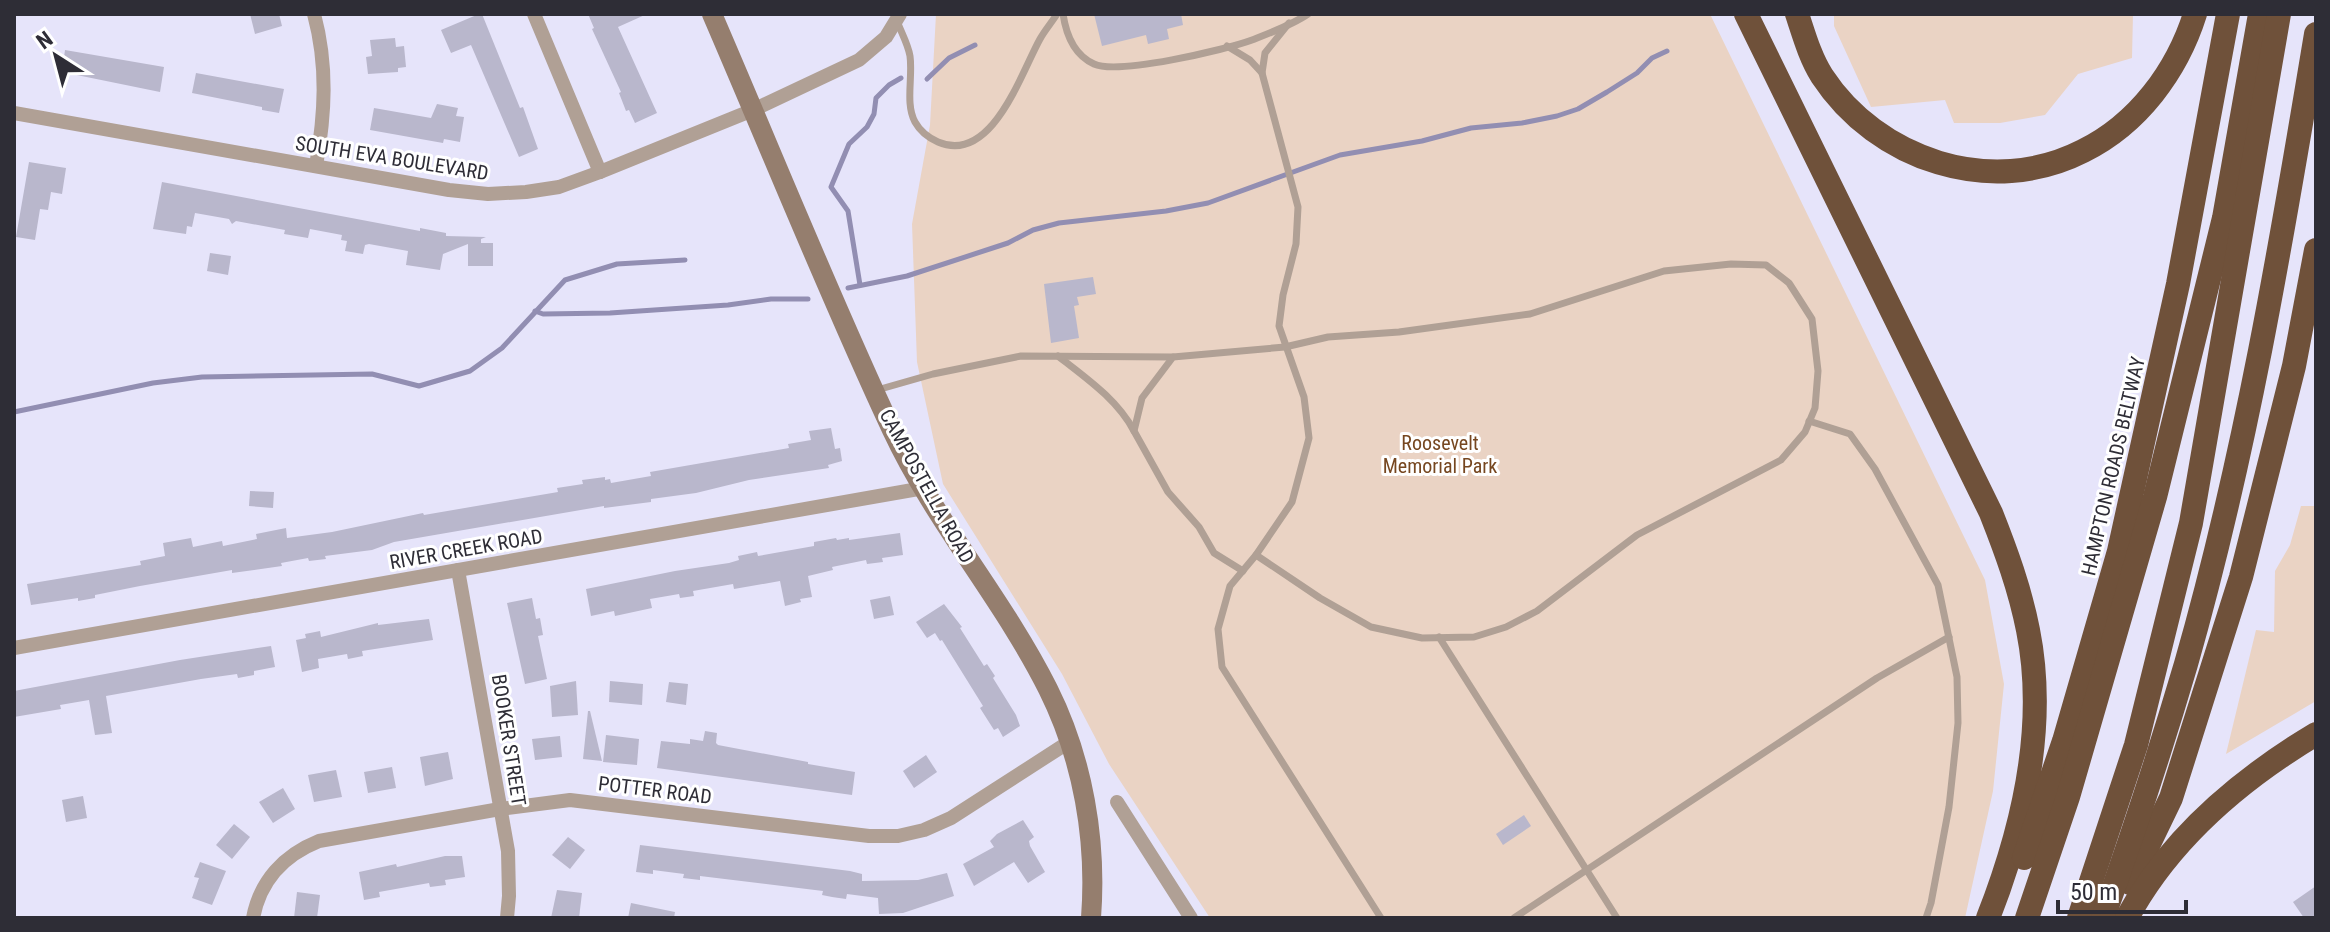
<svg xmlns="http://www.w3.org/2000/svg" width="2330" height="932" viewBox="0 0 2330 932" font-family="'Roboto Condensed',sans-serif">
	<rect width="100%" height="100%" fill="#e6e4fa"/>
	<!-- green -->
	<g fill="#ead3c4">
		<path d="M936,14H1710L1985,580L2004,684L1993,791L1965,918H1210L1109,764L1062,674L943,484L917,362L912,224L930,125Z"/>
		<path d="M1834,14H2133L2132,58L2078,74L2045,115L2000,123H1954L1945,100L1871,107L1834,26Z"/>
		<path d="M2301,506H2316V701L2226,754L2256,630L2274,632L2275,571L2290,545Z"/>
	</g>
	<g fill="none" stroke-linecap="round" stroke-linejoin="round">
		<!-- stream -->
		<g stroke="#928eb2" stroke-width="5">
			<path d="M927,79L949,58L975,45"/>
			<path d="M860,285L848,211L831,187L849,144L867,127L874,114L876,98L889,85L901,78"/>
			<path d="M848,288L907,276L1008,243L1033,230L1059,223L1166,211L1208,203L1340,155L1422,141L1471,128L1522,123L1557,116L1578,109L1607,92L1637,73L1652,58L1667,51"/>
			<path d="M535,311L543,314L610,313L728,305L771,299H808"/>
			<path d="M14,412L153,383L202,377L372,374L419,386L470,371L502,348L565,280L617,264L685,260"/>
		</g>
	</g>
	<!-- building -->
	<g fill="#b9b7cc">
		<path d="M250,14H279L282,26L255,34Z"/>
		<path d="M479,14H482L520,108L523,107L538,149L519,157L471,45L451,53L441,30Z"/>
		<path d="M588,14H647L618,27L657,113L635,123L629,110L626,111L619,93L621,92L592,29L594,28Z"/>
		<path d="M1094,14H1181L1183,25L1167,29L1169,39L1148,44L1146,35L1102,46Z"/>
		<path d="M395,38L396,47L404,46L406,67L398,68V72L368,74L366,57L372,56L370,40Z"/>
		<path d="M65,50L164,67L160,92L62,72Z"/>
		<path d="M196,73L284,89L279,113L262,110V107L192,93Z"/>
		<path d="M437,104L458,108L456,116L464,117L460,142L444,139L443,143L370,130L374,108L431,118Z"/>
		<path d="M29,162L66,168L62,194L51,192L48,210L40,209L35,240L16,237Z"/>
		<path d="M162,182L420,231V228L446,233V236L486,237L481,239V243H493V266H468V244L443,254L440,270L406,265L408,251L369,244L365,245L363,254L345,251L347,241L341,240L342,235L310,229L308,238L284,234L285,230L236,221L232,224L229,219L195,213L192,227L187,226L186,234L153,229Z"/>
		<path d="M210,253L231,256L228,275L207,271Z"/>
		<path d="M1093,277L1096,294L1077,297L1079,305L1074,306L1079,338L1051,343L1044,284Z"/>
		<path d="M831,428L835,449L840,448L842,461L828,465L829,468L749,480L696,493L651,499V502L604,508V506L394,542L372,550L325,556L326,559L309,561L308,558L281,563L282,566L232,573V570L140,586L95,595V598L78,601V598L31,605L27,584L141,565L140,561L165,556L163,543L191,538L193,547L222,541L223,546L257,539L256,534L286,528L287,538L332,532L423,513L424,515L558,492L557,488L583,484L582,480L605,477V480L610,479L611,483L651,476L650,472L789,448L788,444L811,440L809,431Z"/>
		<path d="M250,491L274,492L273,508L249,506Z"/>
		<path d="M900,533L903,555L882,558L883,562L867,564L866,560L832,567L833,570L808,576L812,597L800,599L801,602L785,606L780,581L734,589L733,584L693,591L694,596L680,598L679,594L650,599L652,608L615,616L614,611L591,616L586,589L675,571L729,563L739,560L738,556L757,552L758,556L814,546V542L836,538L837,540L849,538V540Z"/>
		<path d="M890,596L894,615L874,619L870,600Z"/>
		<path d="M532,598L536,619L540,618L543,635L538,636L547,679L525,684L507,603Z"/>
		<path d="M944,604L962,627L960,628L984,666L987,664L995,676L993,678L1016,715L1020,726L1003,737L998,728L994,730L980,708L983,706L942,640L940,641L935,633L927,638L916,622Z"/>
		<path d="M429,619L433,640L362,651L363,656L348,659L347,654L318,659L319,668L302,672L296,640L306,638L305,634L320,631L321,637L378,623V625Z"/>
		<path d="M271,646L275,667L254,671V675L238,678L237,674L201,679L106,696L112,733L95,735L89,700L60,705L61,709L14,717V691L180,660Z"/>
		<path d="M576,681L578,715L552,717L550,686Z"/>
		<path d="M610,681L643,684L642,705L609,702Z"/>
		<path d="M669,682L688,684L686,705L666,702Z"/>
		<path d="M588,711H590L602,761L583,759Z"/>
		<path d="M705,731L717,733L716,743L718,745L808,762V764L855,772L852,795L657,768L661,741L690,744V739L703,741Z"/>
		<path d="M606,735L639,739L637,765L603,762Z"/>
		<path d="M560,736L562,757L535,760L532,739Z"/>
		<path d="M448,752L453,779L425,786L420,757Z"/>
		<path d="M926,755L937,772L914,788L903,771Z"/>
		<path d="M392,767L396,788L368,793L364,772Z"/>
		<path d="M336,770L342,797L314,802L308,775Z"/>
		<path d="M283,788L295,809L273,823L259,802Z"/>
		<path d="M83,796L87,818L66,822L62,800Z"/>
		<path d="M1524,815L1531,826L1503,845L1496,834Z"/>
		<path d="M1023,820L1034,837L1029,841L1030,846L1045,872L1028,883L1014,862L974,886L963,864L994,847L990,841L997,834Z"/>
		<path d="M234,824L250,837L232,859L216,845Z"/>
		<path d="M568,837L585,850L570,869L552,855Z"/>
		<path d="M640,845L850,871L862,874V881L918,880L947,873L954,896L903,913L879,914L878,898L847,894L846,899L832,897L822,895L823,891L700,876V880L683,878L684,874L653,870V874L636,872Z"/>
		<path d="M445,856H462L465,877L445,880L446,885L430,887L429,883L379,892L380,897L364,900L359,872L396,864L397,867Z"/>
		<path d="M200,862L226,871L212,905L192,898L199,878L194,877Z"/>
		<path d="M2316,886V918H2304L2293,902Z"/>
		<path d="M557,890L582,893L579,918H551Z"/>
		<path d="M297,892L320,895L317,918H294Z"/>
		<path d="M631,903L675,912L674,918H628Z"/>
	</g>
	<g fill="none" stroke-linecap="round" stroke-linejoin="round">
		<!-- lane -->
		<g stroke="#b0a095" stroke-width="7">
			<path d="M1063,14C1066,34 1074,55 1094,64C1118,75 1225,50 1252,40C1270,33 1292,25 1308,14"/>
			<path d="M897,21C901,32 908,44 910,56C913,77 905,104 915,122C920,131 929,138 938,142C992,165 1021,73 1040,39C1045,30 1052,22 1057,14"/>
			<path d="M1289,23L1265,53L1262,73L1298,207L1296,244L1283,295L1279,326L1304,397L1309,438L1292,502L1256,555L1230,586L1218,629L1222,667L1381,918"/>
			<path d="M1227,46L1250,60L1262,73"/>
			<path d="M1058,356C1086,378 1117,399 1134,431"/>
			<path d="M877,390L933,374L1021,356L1173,357"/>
			<path d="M1809,421L1850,434L1875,469L1938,585L1957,677L1958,723L1949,807L1931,903L1926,918"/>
			<path d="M1243,571L1214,553L1199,527L1168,492L1134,431L1142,398L1173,357L1285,347L1328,337L1399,332L1530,314L1664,271L1731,264L1766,265L1789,283L1812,319L1818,371L1815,408L1805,432L1781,460L1637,535L1537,611L1506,627L1474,637L1422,638L1371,627L1320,598L1256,555"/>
			<path d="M1439,637L1617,918"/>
			<path d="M1514,918L1877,678L1949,637"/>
		</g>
		<!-- street -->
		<g stroke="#b0a095" stroke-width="14">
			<path d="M314,14C328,66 325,114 316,166"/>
			<path d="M534,14L600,172"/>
			<path d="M14,113L449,190L488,194L526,192L559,187L600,172L753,110L859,60L886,37L900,14"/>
			<path d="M458,570L508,851L509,896L507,918"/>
			<path d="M14,648L924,488"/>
			<path d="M1117,802L1191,918"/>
			<path d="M253,918C260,881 284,855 319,841L500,809L570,800L869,836H898L924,830L951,818L1069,742"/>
		</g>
		<!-- secondary -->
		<path stroke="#957e6e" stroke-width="20" d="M712,14C772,153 828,293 892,430C935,522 1003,599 1048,689C1083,759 1097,840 1091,918"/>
		<!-- highway -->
		<g stroke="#6f513a" stroke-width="24">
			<path d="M1746,14L1991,513C2006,551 2020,589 2028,630C2047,725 2023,829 1988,918"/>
			<path d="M1797,14C1804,35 1810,57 1822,76C1877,160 1991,198 2083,151C2138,124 2177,71 2195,14"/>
			<path d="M2024,858L2064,741L2119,551L2178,284L2228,14"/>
			<path d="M2130,883L2171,798L2241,577L2294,366L2316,250"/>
			<path d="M2027,918L2068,797L2155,497L2224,218L2260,14"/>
			<path d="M2079,918L2136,745L2191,523L2279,14"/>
			<path d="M2103,918C2133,834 2161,749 2186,664C2245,458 2281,245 2316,34"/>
			<path d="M2127,918C2169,840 2241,779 2316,734"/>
		</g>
	</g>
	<g text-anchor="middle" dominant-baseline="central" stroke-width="6" stroke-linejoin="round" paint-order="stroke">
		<!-- street labels -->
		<g font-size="20" fill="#2e2d36" stroke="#fff">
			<text transform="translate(392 158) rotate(9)">SOUTH EVA BOULEVARD</text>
			<text transform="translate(2113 466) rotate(-77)">HAMPTON ROADS BELTWAY</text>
			<text transform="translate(927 486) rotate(61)">CAMPOSTELLA ROAD</text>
			<text transform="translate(466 549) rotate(-10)">RIVER CREEK ROAD</text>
			<text transform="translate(509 740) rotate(81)">BOOKER STREET</text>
			<text transform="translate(655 790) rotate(7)">POTTER ROAD</text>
		</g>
		<!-- park labels -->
		<g font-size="20" fill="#764720" stroke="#fff">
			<text x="1440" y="443">Roosevelt<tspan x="1440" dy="23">Memorial Park</tspan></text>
		</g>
	</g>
	<!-- border -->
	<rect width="2330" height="932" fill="none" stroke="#2e2d36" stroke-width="32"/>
	<!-- north arrow -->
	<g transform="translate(56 56) rotate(324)" stroke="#ffffff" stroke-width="6" paint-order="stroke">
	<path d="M0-6L14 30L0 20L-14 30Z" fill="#2e2d36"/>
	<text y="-12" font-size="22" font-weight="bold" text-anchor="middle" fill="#2e2d36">N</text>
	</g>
	<!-- scale -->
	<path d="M2058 900v12h128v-12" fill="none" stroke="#2e2d36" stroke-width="4"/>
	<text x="2070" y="900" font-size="24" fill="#2e2d36" stroke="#ffffff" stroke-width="6" paint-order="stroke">50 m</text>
</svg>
